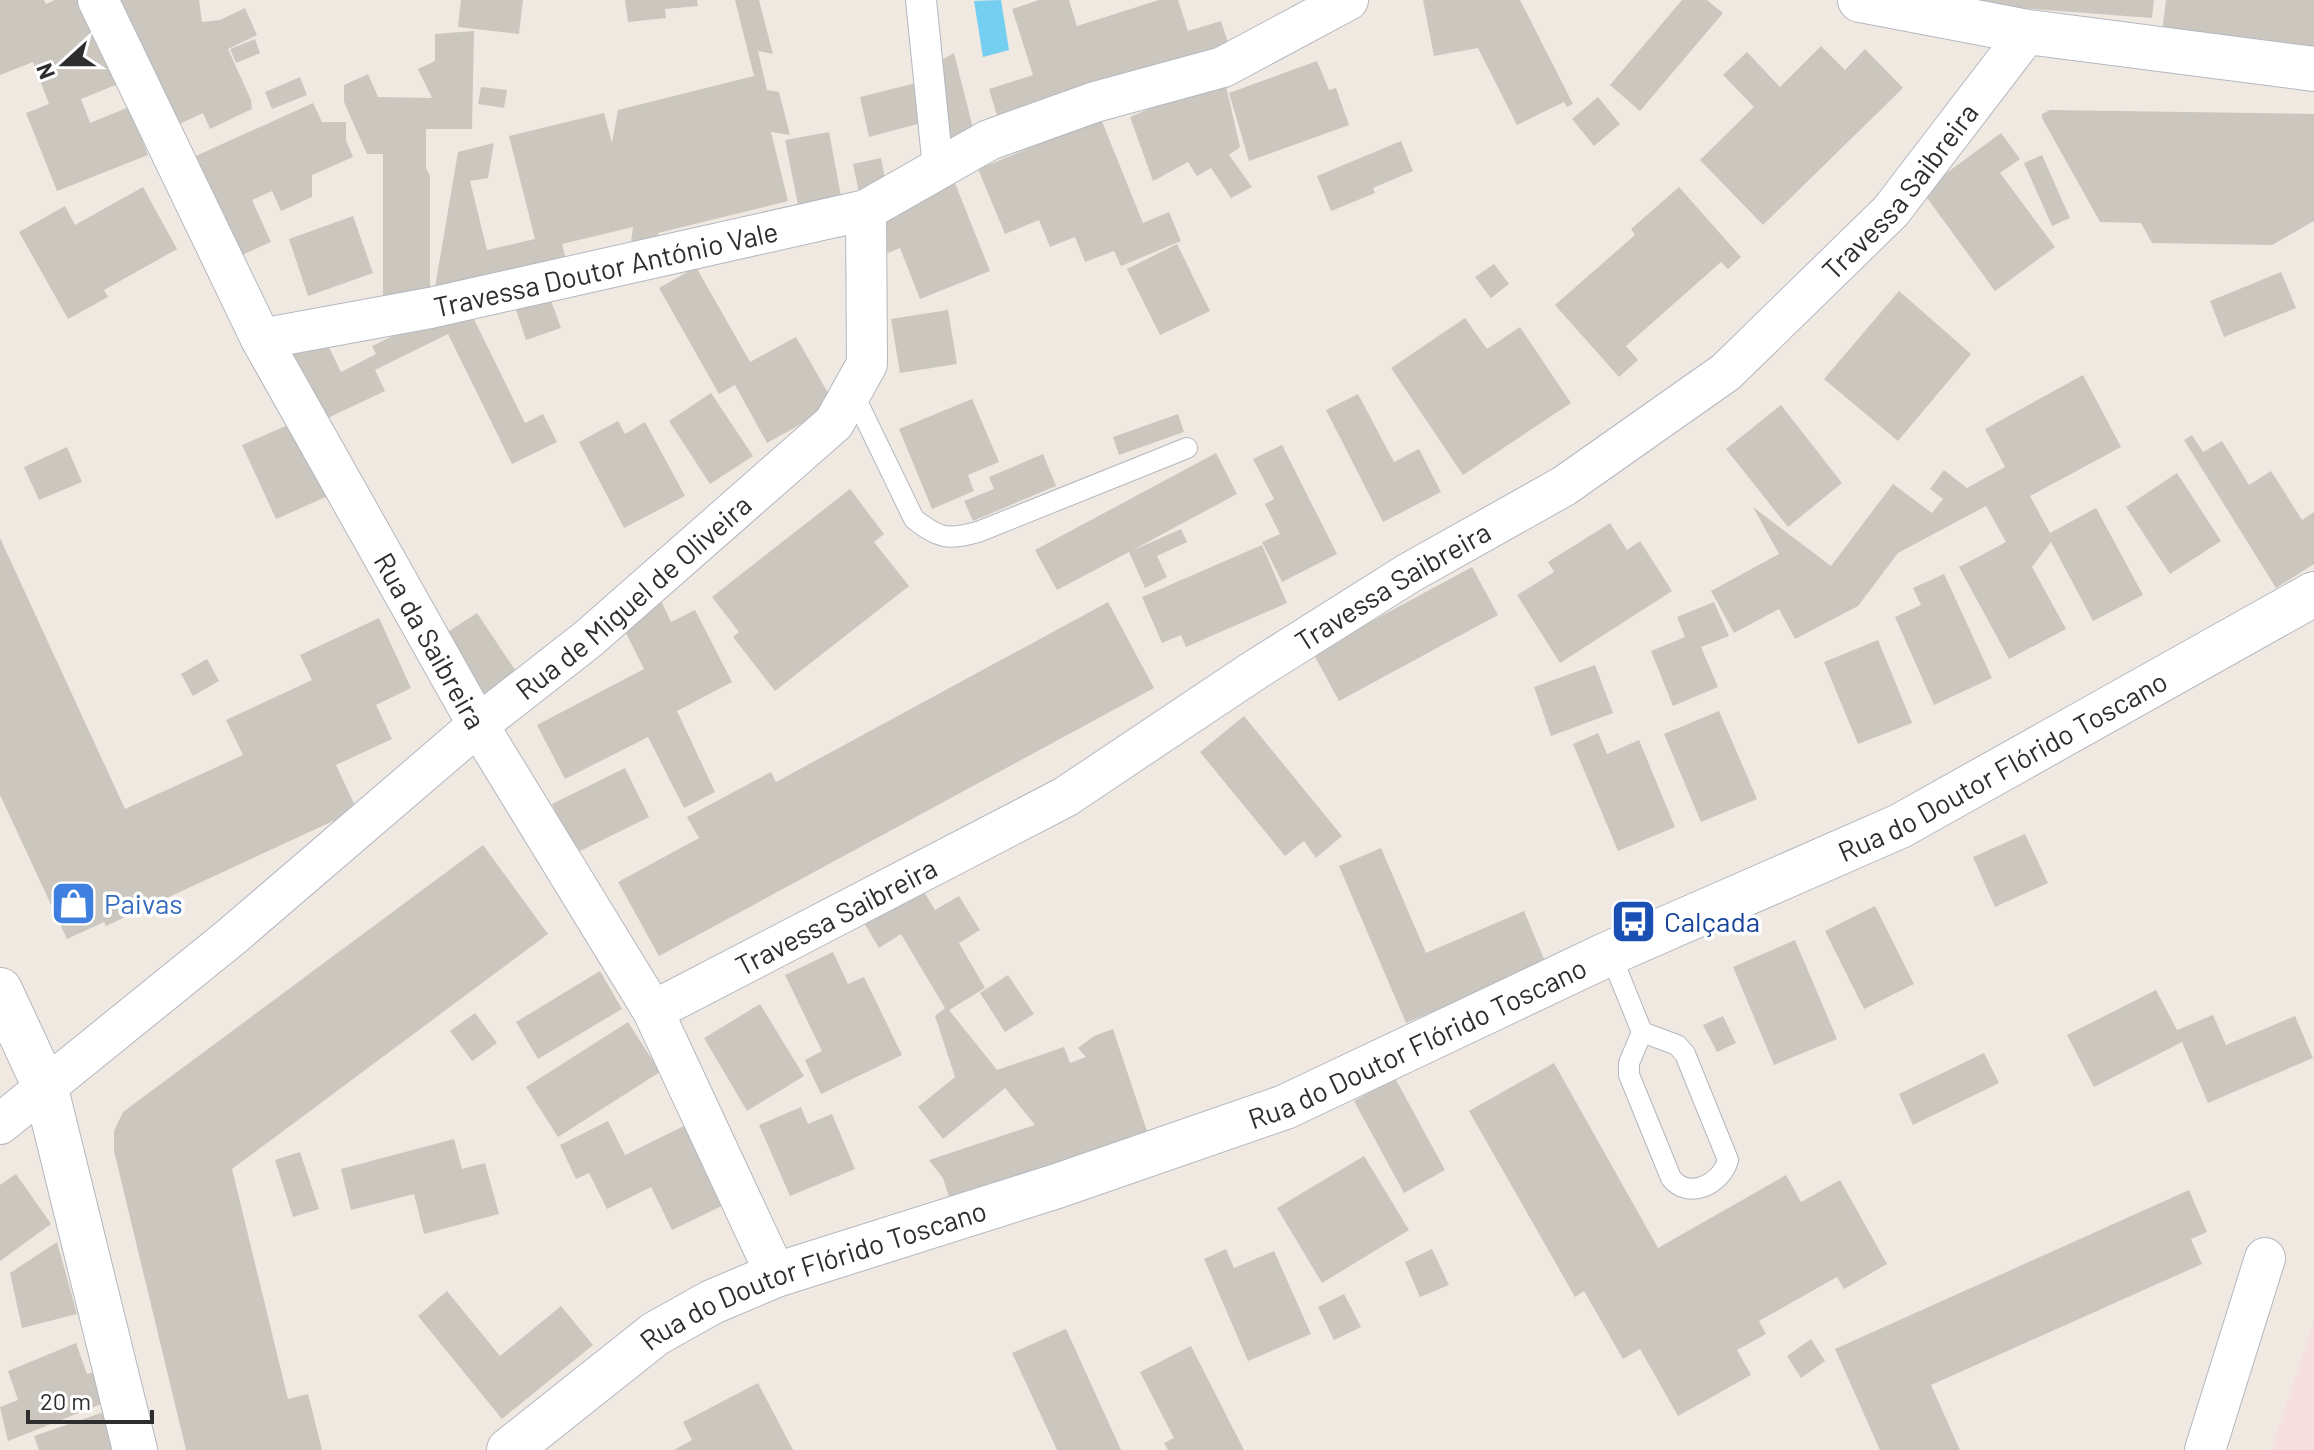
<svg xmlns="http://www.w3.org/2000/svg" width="2314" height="1450" viewBox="0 0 2314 1450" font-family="Barlow,sans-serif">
	<rect width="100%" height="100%" fill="#efe9e1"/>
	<!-- medical -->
	<path fill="#f5dfe0" d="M2314,1321V1450H2271Z"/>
	<!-- water -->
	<path fill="#75cff0" d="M1001,0L1009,50L983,57L974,1Z"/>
	<!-- building -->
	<g fill="#cbc7bf">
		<path d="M0,0H44L46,4L55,0H91L123,82L81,99L90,123L129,107L148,155L57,191L26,113L49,104L33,62L0,75Z"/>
		<path d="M112,0H199L202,22L220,20L245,8L257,35L228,49L251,100L252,109L210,129L203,113L171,128Z"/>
		<path d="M461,0H523L519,34L458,27Z"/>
		<path d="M625,0H697L698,6L665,9L666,18L628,22Z"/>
		<path d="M735,0H759L773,54L758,51L767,90L779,92L790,135L771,132L788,201L658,233L660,241L630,249L633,227L562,244L568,267L433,299L458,152L494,143L488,178L470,181L487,250L535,239L509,136L604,113L612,143L618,110L754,76Z"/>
		<path d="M1039,0H1069L1077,26L1159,0H1178L1188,31L1221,21L1232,55L1001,129L989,89L1033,75L1012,9Z"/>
		<path d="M1423,0H1520L1573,104L1567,107L1564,102L1517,125L1478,48L1434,56Z"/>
		<path d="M1682,0H1707L1723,13L1640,111L1610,85Z"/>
		<path d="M1982,0H2154L2152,18L1981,5Z"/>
		<path d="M2166,0H2314V54L2162,32Z"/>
		<path d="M474,31L472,129H426V168L430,176V302H383V154H367L344,102V85L368,74L378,97L432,98L418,69L435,61V34Z"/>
		<path d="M255,39L260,53L236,63L230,49Z"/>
		<path d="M1821,46L1845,70L1865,49L1903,88L1763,225L1700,160L1754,107L1723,75L1747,52L1780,87Z"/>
		<path d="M954,53L975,136L944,153L935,64Z"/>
		<path d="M1317,61L1329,90L1336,88L1349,125L1249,161L1229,93Z"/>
		<path d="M300,77L307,95L272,109L265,92Z"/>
		<path d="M1224,77L1240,147L1229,155L1252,187L1231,198L1211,168L1197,176L1188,162L1153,181L1130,117Z"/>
		<path d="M916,83L925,122L869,137L860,97Z"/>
		<path d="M481,87L507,90L504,108L478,104Z"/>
		<path d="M1598,97L1620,124L1594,146L1572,119Z"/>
		<path d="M313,103L322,122H346V140L353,157L312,175V197L281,211L272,191L252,200L271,242L233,259L189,159Z"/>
		<path d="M2050,110L2314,114V221L2272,245L2152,243L2141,223L2100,222L2042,118V114Z"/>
		<path d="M1101,119L1143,223L1169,212L1181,241L1121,266L1114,251L1085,262L1075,237L1050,247L1039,220L1005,234L978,169Z"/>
		<path d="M829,132L844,212L801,220L785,140Z"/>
		<path d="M2001,133L2020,159L2000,173L2055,247L1995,291L1922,191Z"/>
		<path d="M1401,141L1413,171L1373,188L1375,193L1331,211L1317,176Z"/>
		<path d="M2042,155L2070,218L2052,226L2024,163Z"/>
		<path d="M881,158L887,188L859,193L853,164Z"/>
		<path d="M955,183L990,271L920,299L900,248L888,253L873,216Z"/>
		<path d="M143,187L177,249L104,290L108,297L68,319L19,232L65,206L75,225Z"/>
		<path d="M1679,187L1741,257L1728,269L1721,262L1626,346L1638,360L1619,377L1555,305L1635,235L1631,229Z"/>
		<path d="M353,216L373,273L308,296L289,239Z"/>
		<path d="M1177,244L1210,311L1160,335L1127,269Z"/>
		<path d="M1494,264L1509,284L1491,298L1475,277Z"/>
		<path d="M696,267L750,362L796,337L835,405L767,443L735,385L719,394L659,288Z"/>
		<path d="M2281,272L2296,308L2224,337L2210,301Z"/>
		<path d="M1899,291L1971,354L1898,441L1824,379Z"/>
		<path d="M549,295L561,328L526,340L515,307Z"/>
		<path d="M465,301L525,423L543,414L557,442L512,464L448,334L375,370L385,391L317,423L284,354L323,335L341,372L376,354L372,346Z"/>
		<path d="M948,310L957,364L900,373L891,319Z"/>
		<path d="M1465,318L1487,349L1520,327L1571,403L1463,475L1391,368Z"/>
		<path d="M2083,375L2121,447L2030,496L2050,533L2096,508L2143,595L2093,621L2051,542L2032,567L2066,629L2009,659L1959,567L2006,542L1986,506L1898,553L1858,606L1795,639L1779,609L1734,633L1711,591L1779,554L1753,507L1831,566L1893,484L1932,513L1943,499L1930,489L1944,470L1967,488L2005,467L1985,429Z"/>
		<path d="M711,393L753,456L710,484L669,421Z"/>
		<path d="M1358,394L1394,462L1419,449L1441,492L1383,522L1326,410Z"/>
		<path d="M972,399L999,462L968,475L974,491L932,509L899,429Z"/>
		<path d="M1781,405L1842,483L1788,527L1726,449Z"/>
		<path d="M1178,414L1184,432L1119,455L1113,437Z"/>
		<path d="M618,421L625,434L645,422L685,496L624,528L579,442Z"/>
		<path d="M295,422L328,496L276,519L242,445Z"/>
		<path d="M2192,435L2203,452L2222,441L2249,485L2271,471L2302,520L2314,512V564L2276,588L2184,440Z"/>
		<path d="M1282,445L1337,554L1282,582L1262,542L1280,534L1265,504L1274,499L1253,459Z"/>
		<path d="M67,447L82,482L39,500L24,467Z"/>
		<path d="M1216,453L1237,494L1131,551L1181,529L1187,542L1157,556L1167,577L1145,588L1129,552L1057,590L1035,550Z"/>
		<path d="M1043,454L1056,486L973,521L964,501L994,489L989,477Z"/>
		<path d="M2177,473L2221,541L2170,574L2126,507Z"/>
		<path d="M850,489L884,534L874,542L909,586L775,691L733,637L739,632L712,597Z"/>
		<path d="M1610,523L1627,550L1640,541L1672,591L1560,663L1517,595L1554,572L1548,562Z"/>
		<path d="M0,538L125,809L243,755L226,720L312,680L300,655L379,618L411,688L376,705L392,739L336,765L357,810L106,926L104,922L67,939L0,795Z"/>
		<path d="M1262,545L1287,603L1186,647L1181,635L1162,643L1142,597Z"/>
		<path d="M1472,567L1498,615L1339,701L1313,653Z"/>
		<path d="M1944,574L1992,678L1934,705L1895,617L1921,605L1913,588Z"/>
		<path d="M659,596L671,622L695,610L732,682L677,711L715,792L684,808L648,737L565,779L537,725L644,669L618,617Z"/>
		<path d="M1108,602L1154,688L659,956L618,882L699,838L687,817L771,772L776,782Z"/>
		<path d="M1714,602L1729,636L1701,647L1718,687L1673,706L1651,651L1685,637L1677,617Z"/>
		<path d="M477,613L521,679L482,706L437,639Z"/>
		<path d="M1878,640L1912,723L1858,744L1824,662Z"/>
		<path d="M207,659L219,681L193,696L181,674Z"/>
		<path d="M1595,665L1613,713L1551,736L1534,687Z"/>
		<path d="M1719,711L1757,799L1701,822L1664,734Z"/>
		<path d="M1244,716L1342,836L1316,858L1304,841L1285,856L1200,752Z"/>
		<path d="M1598,733L1607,754L1639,740L1675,827L1618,851L1573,744Z"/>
		<path d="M625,768L649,817L576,853L552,804Z"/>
		<path d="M2025,834L2048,883L1995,907L1973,857Z"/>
		<path d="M483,845L548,934L232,1169L288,1399L308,1394L322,1450H186L114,1151V1131L123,1112Z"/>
		<path d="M1381,848L1426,953L1524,911L1546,964L1406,1023L1339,866Z"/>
		<path d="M911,870L935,910L959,896L980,930L959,943L985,988L949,1010L997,1070L1064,1047L1070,1063L1086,1057L1078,1048L1094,1036L1113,1029L1148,1134L950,1200L943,1178L929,1160L1035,1125L1005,1088L943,1139L918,1107L955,1077L935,1016L945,1008L901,934L879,948L860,916Z"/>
		<path d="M1875,906L1914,984L1864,1009L1825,931Z"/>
		<path d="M1795,940L1837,1039L1774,1065L1733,967Z"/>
		<path d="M833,952L848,984L864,977L902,1055L821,1094L805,1060L822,1051L785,975Z"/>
		<path d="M600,971L622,1009L538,1059L516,1022Z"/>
		<path d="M1008,975L1034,1014L1005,1032L980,993Z"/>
		<path d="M2156,990L2177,1030L2213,1015L2226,1045L2295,1016L2313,1058L2208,1103L2182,1042L2094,1087L2067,1035Z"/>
		<path d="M760,1004L804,1076L747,1111L704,1038Z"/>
		<path d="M475,1013L497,1043L472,1061L450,1031Z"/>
		<path d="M1723,1016L1736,1043L1717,1052L1703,1025Z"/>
		<path d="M628,1022L660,1072L558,1137L526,1087Z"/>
		<path d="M1984,1053L1999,1083L1913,1125L1899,1094Z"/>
		<path d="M1554,1063L1658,1248L1786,1175L1801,1202L1840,1180L1887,1264L1844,1289L1837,1277L1759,1321L1766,1334L1737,1350L1751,1375L1678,1416L1640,1349L1623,1359L1584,1291L1575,1297L1469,1111Z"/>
		<path d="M1395,1078L1445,1170L1404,1193L1354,1101Z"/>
		<path d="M801,1107L808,1124L832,1114L855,1169L790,1196L759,1125Z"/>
		<path d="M608,1121L625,1155L688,1124L728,1203L672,1230L651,1187L607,1209L589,1173L576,1179L560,1145Z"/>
		<path d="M454,1139L462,1169L485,1163L499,1214L424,1234L414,1194L351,1210L341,1169Z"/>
		<path d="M300,1152L319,1209L293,1217L275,1160Z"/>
		<path d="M1364,1156L1409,1230L1322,1283L1277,1208Z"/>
		<path d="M16,1174L51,1224L0,1261V1185Z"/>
		<path d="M2189,1190L2207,1232L2191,1239L2202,1264L1931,1385L1960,1450H1880L1835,1349Z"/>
		<path d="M57,1242L77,1314L22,1328L10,1273Z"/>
		<path d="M1226,1249L1234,1268L1274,1251L1311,1334L1248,1361L1204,1259Z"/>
		<path d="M1432,1249L1449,1285L1420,1297L1405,1262Z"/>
		<path d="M447,1291L500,1356L561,1306L593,1345L502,1419L418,1316Z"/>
		<path d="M1344,1294L1361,1327L1334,1340L1318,1307Z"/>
		<path d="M1066,1329L1121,1450H1057L1012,1353Z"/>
		<path d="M1811,1339L1825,1361L1801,1378L1787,1356Z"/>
		<path d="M76,1343L87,1374L93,1372L104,1403L8,1441L0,1407L18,1400L8,1371Z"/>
		<path d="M1191,1346L1244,1450H1168L1164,1443L1174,1438L1140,1372Z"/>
		<path d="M758,1383L793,1450H674L692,1440L683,1422Z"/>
		<path d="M104,1412L114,1450H39L34,1436Z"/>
	</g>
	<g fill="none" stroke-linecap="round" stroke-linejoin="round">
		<defs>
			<g id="service">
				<path d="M852,391L914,519C940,539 947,540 978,532L1187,448"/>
				<path d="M1610,953L1642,1032L1629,1063V1075L1671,1178C1688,1200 1721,1185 1728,1160L1685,1054L1677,1045L1642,1032"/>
			</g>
			<path id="pedestrian" d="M921,0L938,168"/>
			<g id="minor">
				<path id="s1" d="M98,0L261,339L478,725L653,1011L776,1275"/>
				<path id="s2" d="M261,339L430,308L866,210L989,140L1095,102L1223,67L1348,0"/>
				<path id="s3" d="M653,1011L1065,797L1255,670L1409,573L1564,486L1726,372L1891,211L2028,32"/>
				<path id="s4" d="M0,1124L231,937L478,725L588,639L834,423L867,364L866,210"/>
				<path d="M2205,1450L2265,1258"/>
			</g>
			<path id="tertiary" d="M1860,0L2028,32L2314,69"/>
			<g id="secondary">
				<path d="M0,990L46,1089L135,1450"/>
				<path id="s5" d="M509,1450L655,1334L712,1302L776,1275L1057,1186L1285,1107L1610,953L1900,826L2314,594"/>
			</g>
		</defs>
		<!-- service casing -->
		<use href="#service" stroke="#b4b7c1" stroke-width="22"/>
		<!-- pedestrian casing -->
		<use href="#pedestrian" stroke="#b4b7c1" stroke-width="32"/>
		<!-- minor casing -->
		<use href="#minor" stroke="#b4b7c1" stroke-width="42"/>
		<!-- tertiary casing -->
		<use href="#tertiary" stroke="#b4b7c1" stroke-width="46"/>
		<!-- secondary casing -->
		<use href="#secondary" stroke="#b4b7c1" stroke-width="46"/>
		<!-- service -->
		<use href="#service" stroke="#fff" stroke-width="20"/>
		<!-- pedestrian -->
		<use href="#pedestrian" stroke="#fff" stroke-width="30"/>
		<!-- minor -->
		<use href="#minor" stroke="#fff" stroke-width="40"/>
		<!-- tertiary -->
		<use href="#tertiary" stroke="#fff" stroke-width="44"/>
		<!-- secondary -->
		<use href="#secondary" stroke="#fff" stroke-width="44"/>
	</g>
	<!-- icons -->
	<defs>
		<symbol id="shop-square" viewBox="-11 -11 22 22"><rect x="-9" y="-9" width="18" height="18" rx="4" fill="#3f7fe0" stroke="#fff"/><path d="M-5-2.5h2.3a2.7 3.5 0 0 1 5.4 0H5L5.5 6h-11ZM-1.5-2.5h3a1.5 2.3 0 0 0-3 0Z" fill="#fff"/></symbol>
		<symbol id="bus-square" viewBox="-11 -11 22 22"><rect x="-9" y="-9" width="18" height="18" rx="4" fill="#1a4fb4" stroke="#fff"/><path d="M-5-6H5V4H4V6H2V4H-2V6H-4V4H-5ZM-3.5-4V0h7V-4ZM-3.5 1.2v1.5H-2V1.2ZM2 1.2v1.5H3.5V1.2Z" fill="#fff"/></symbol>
	</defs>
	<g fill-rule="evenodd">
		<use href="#shop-square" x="48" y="878" width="51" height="51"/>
		<use href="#bus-square" x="1608" y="896" width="51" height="51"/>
	</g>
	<g text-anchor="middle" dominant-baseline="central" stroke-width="7" stroke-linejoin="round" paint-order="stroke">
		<!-- street labels -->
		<g font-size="28" fill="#2e2e2e" stroke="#fff">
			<text stroke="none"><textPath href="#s3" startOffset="1502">Travessa Saibreira</textPath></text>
			<text stroke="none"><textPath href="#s2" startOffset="352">Travessa Doutor António Vale</textPath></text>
			<text stroke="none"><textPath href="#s3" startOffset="854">Travessa Saibreira</textPath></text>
			<text stroke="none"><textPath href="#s4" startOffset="824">Rua de Miguel de Oliveira</textPath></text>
			<text stroke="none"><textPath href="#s1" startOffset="722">Rua da Saibreira</textPath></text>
			<text stroke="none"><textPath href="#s5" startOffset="1652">Rua do Doutor Flórido Toscano</textPath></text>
			<text stroke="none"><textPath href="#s3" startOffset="206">Travessa Saibreira</textPath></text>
			<text stroke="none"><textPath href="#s5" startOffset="1004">Rua do Doutor Flórido Toscano</textPath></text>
			<text stroke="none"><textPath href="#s5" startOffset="356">Rua do Doutor Flórido Toscano</textPath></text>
		</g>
		<!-- shop labels -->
		<g font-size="28" fill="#366cbe" stroke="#fff" text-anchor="start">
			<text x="104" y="903">Paivas</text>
		</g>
		<!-- transit labels -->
		<g font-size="28" fill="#164399" stroke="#fff" text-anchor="start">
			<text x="1664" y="921">Calçada</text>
		</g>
	</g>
	<!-- north arrow -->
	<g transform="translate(64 64) rotate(249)" stroke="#ffffff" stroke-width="6" paint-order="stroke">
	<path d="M0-6L14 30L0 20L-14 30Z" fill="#2e2e2e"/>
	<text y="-12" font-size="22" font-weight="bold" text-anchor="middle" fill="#2e2e2e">N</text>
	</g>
	<!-- scale -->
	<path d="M28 1410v12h124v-12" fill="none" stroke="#2e2e2e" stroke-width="4"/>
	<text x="40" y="1410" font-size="24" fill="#2e2e2e" stroke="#ffffff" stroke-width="6" paint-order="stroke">20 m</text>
</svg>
